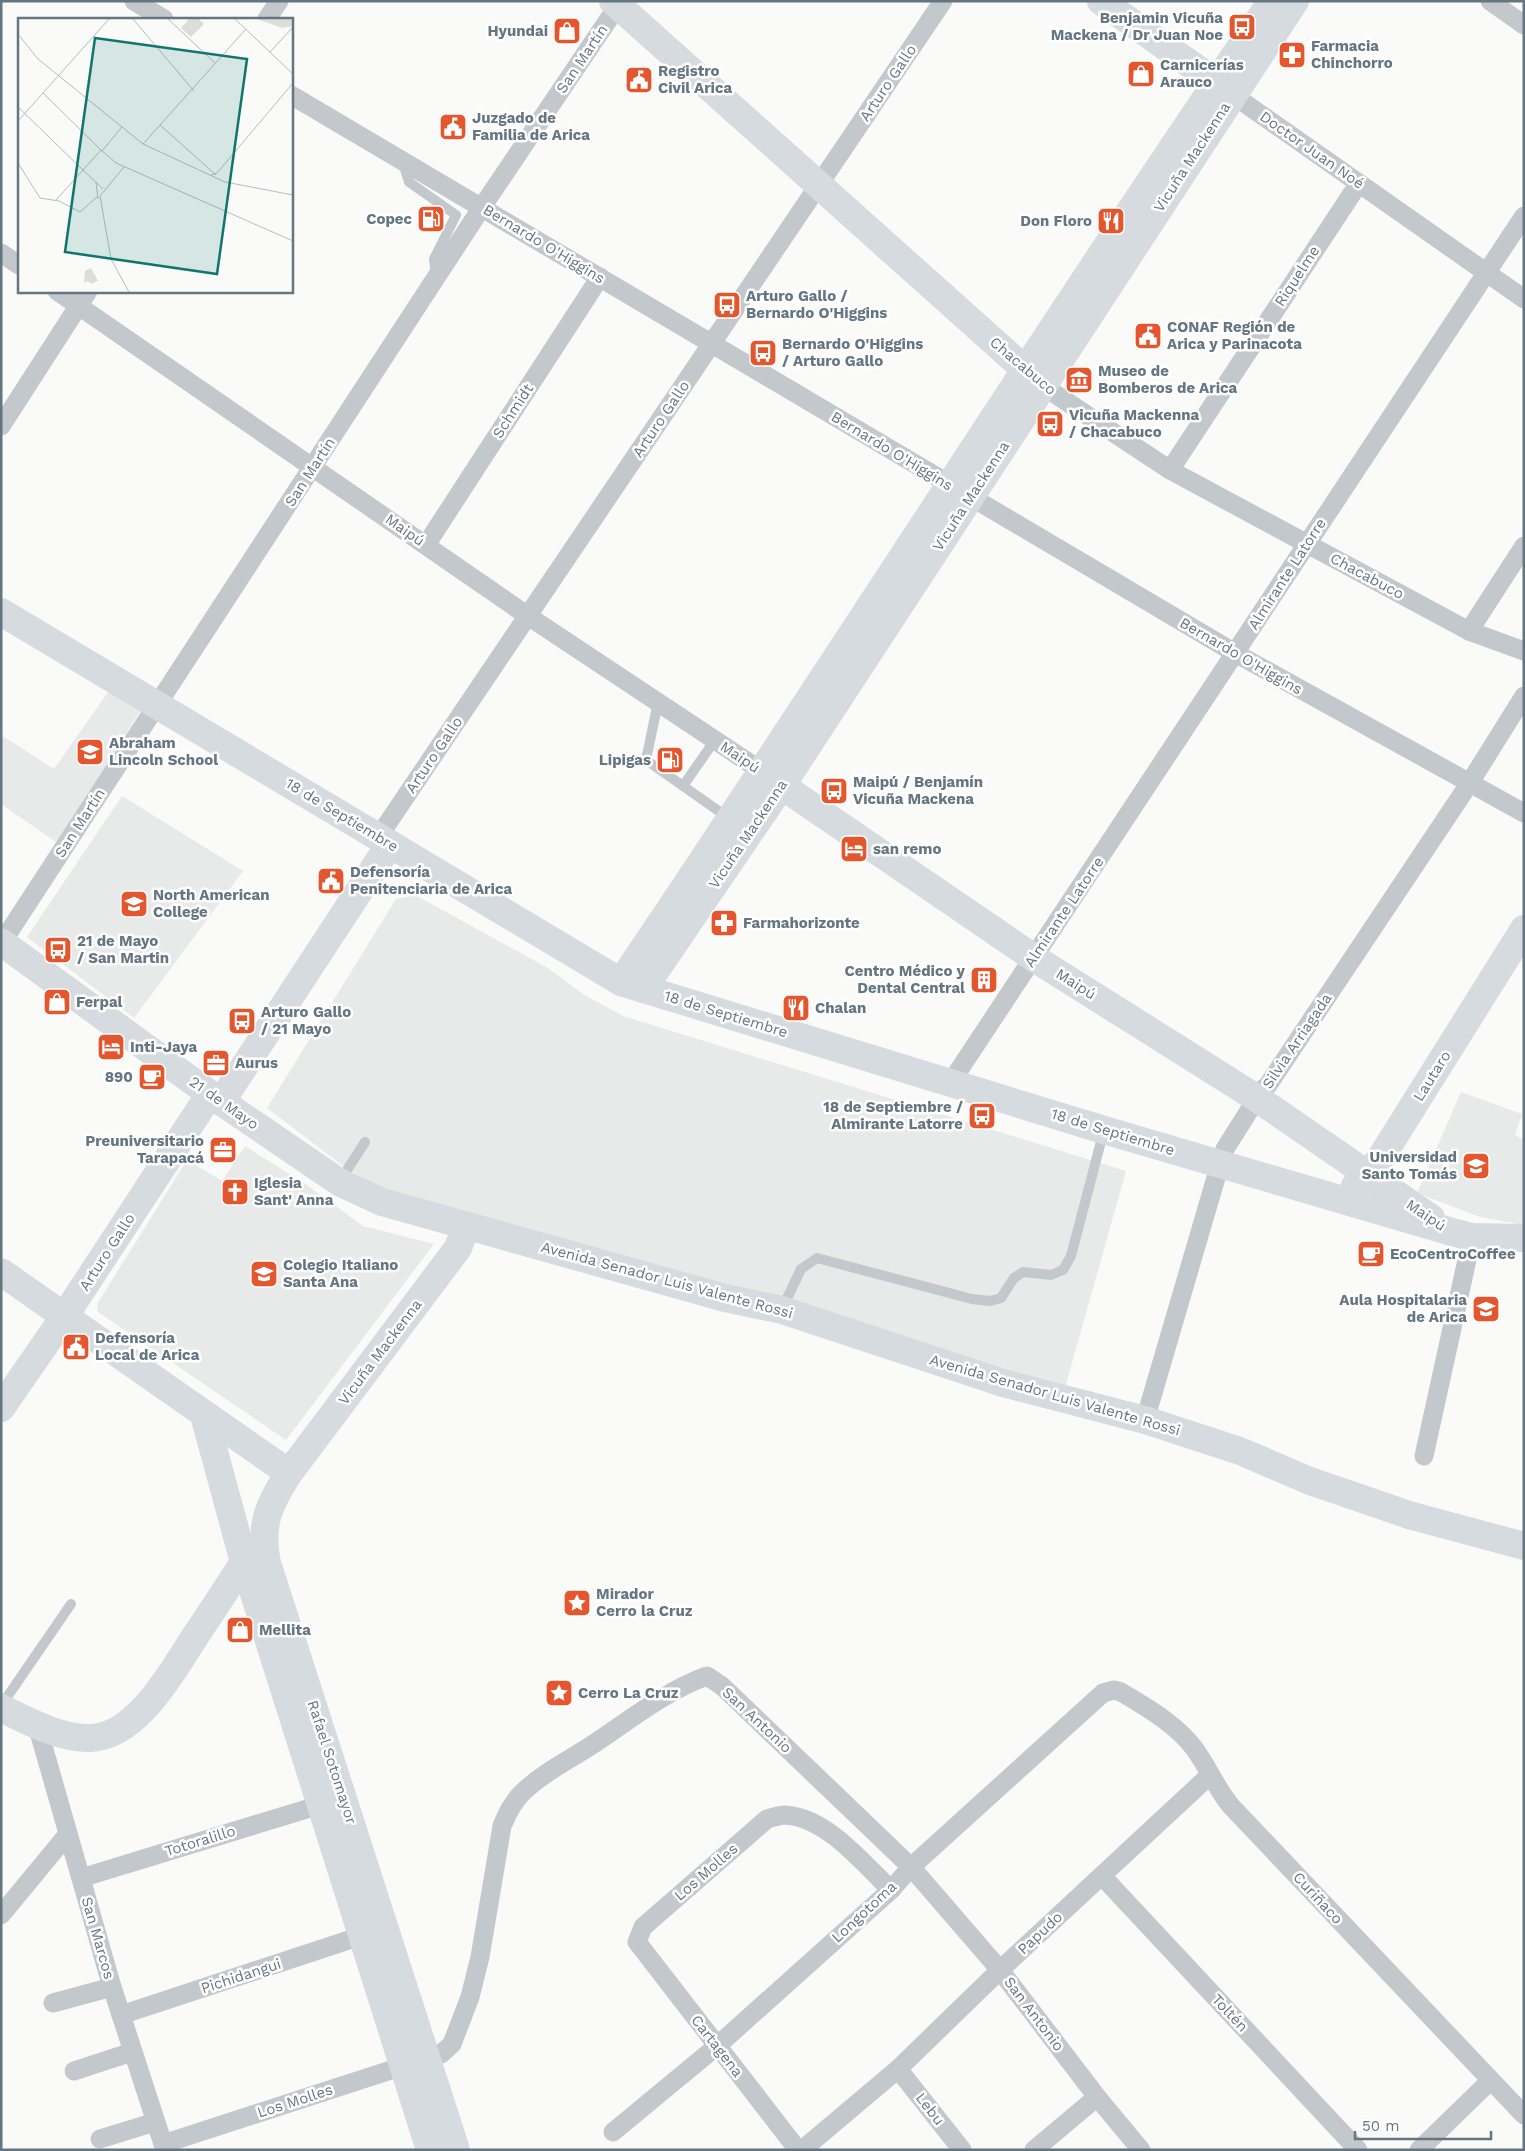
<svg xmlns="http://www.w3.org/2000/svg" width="1525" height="2151" viewBox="0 0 1525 2151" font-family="'Work Sans',sans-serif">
	<rect width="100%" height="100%" fill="#fafaf8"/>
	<!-- built -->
	<g fill="#e8e9e9">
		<path d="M111,688L141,710L92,788L93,789L56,842L1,804V735L54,769Z"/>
		<path d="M122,796L243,871L134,1018L27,937Z"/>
		<path d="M415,895L548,968L583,994L623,1016L1126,1171L1061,1402L422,1211L347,1169L267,1108L396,899Z"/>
		<path d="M1461,1092L1522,1114L1515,1135L1524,1140V1225L1480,1217L1417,1193Z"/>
		<path d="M245,1146L307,1185L363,1226L434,1244L286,1440L98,1312L97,1304L187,1160L222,1181Z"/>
	</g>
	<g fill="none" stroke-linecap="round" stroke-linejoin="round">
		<!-- lane -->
		<g stroke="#c3c8cc" stroke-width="10">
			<path d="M403,163L409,182L456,215L434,259L436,274"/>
			<path d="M658,702L646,760L730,819"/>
			<path d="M683,786L715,740"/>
			<path d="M340,1181L365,1142"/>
			<path d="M782,1309L801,1269L817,1258L972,1299L990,1301L1001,1298L1014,1278L1023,1272L1051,1275L1063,1270L1071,1256L1104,1130"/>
			<path d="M1,1706L71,1604"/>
		</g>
		<!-- street -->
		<g stroke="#c3c8cc" stroke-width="19">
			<path d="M134,1L164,19"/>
			<path d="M1490,1L1524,25"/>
			<path d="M267,19L279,1"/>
			<path d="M291,95L1235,653L1524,813"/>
			<path d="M1233,95L1524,299"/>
			<path d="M1,253L19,265"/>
			<path d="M57,291L528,616L763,772"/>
			<path d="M1043,386L1170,470L1469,631L1524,651"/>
			<path d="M1,426L88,291"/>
			<path d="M1170,470L1359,183"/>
			<path d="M426,545L600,277"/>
			<path d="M1469,631L1524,546"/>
			<path d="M379,836L943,1"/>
			<path d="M1,944L482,207L621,1"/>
			<path d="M951,1082L1524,216"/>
			<path d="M1145,1420L1220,1164L1225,1149L1262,1090L1268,1085L1469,784L1524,696"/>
			<path d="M1424,1456L1472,1237"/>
			<path d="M37,1725L112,1987L165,2150"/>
			<path d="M1102,1876L1358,2150"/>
			<path d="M81,1878L320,1805"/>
			<path d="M1,1915L68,1834"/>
			<path d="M53,2003L112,1987"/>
			<path d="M121,2015L361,1936"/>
			<path d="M898,2069L962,2150"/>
			<path d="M74,2071L132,2052"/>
			<path d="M613,2132L717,2046L891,1890L911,1867L1103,1693L1114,1690L1121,1692C1147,1708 1175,1723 1194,1748C1208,1767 1216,1788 1231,1806L1524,2115"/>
			<path d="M100,2139L155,2122"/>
			<path d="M163,2144L428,2058L441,2054L452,2044L470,1997L480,1957L502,1826C507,1814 512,1803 522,1793C541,1774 569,1760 592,1745C627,1722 667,1690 707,1676L722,1686L911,1867L1000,1970L1097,2097L1141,2150"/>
			<path d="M798,2150L637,1942L643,1927L767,1819C772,1818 779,1815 785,1815C826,1817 863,1863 891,1890"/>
			<path d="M802,2150L898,2069L1000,1970L1210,1775"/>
			<path d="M1034,2150L1097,2097"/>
			<path d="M1419,2150L1490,2081"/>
		</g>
		<!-- secondary -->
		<g stroke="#d6dbdf" stroke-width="28">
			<path d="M613,1L1039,382"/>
			<path d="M1101,1L1230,92"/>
			<path d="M1,612L621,982L1104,1130L1452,1232L1472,1237L1524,1238"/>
			<path d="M766,775L1034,958L1258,1099L1431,1218"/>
			<path d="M1,942L210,1094L339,1182L382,1202L725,1298L782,1310L1003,1383L1145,1420L1240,1451L1310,1481L1409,1515L1524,1546"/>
			<path d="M621,982C841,657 1050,325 1272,1"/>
			<path d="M643,989L782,785L1295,1"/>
			<path d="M221,1102L390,844"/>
			<path d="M1355,1186L1368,1175L1380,1159L1524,929"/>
			<path d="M1,1272L289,1473"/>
			<path d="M1,1408L64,1317L210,1094"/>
			<path d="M204,1415L244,1562L430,2150"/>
			<path d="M1,1708C28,1721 60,1739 91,1738C138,1736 173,1670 196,1635C212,1611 228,1587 244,1562"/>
			<path d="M456,2150L267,1563C259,1525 269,1504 289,1473L458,1248L466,1227"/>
		</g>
	</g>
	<!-- icons -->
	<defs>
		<symbol id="bus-square" viewBox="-11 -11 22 22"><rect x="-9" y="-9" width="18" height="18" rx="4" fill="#e4572e" stroke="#fff"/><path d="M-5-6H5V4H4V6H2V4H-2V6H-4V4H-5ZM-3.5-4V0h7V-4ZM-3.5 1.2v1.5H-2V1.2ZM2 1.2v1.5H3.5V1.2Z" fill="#fff"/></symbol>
		<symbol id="shop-square" viewBox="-11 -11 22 22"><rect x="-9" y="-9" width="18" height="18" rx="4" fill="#e4572e" stroke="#fff"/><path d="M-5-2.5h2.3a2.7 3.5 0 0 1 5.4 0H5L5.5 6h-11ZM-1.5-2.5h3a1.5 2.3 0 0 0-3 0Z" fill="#fff"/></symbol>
		<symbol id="pharmacy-square" viewBox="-11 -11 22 22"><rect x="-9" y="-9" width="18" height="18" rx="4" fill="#e4572e" stroke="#fff"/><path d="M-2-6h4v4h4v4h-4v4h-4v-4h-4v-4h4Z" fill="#fff"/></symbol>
		<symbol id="civic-square" viewBox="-11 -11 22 22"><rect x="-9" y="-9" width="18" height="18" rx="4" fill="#e4572e" stroke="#fff"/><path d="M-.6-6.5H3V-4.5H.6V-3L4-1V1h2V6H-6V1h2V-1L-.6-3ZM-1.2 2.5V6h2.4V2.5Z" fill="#fff"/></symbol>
		<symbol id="fuel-square" viewBox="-11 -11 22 22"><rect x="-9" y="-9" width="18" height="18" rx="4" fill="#e4572e" stroke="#fff"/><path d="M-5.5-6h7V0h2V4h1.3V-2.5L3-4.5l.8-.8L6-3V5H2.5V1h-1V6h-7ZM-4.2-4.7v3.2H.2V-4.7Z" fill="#fff"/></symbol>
		<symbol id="restaurant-square" viewBox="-11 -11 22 22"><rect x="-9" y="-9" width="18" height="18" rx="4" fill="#e4572e" stroke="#fff"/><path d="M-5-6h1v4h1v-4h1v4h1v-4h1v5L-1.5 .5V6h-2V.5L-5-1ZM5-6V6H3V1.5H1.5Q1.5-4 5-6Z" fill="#fff"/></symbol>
		<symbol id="museum-square" viewBox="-11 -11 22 22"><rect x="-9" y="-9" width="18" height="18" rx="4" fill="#e4572e" stroke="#fff"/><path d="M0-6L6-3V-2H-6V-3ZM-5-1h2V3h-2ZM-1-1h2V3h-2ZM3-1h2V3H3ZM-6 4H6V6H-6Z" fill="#fff"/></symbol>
		<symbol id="school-square" viewBox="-11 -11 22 22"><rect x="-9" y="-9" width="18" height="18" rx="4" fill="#e4572e" stroke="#fff"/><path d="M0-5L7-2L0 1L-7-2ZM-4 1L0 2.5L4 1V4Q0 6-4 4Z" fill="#fff"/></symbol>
		<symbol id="hotel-square" viewBox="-11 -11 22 22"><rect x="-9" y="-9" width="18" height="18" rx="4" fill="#e4572e" stroke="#fff"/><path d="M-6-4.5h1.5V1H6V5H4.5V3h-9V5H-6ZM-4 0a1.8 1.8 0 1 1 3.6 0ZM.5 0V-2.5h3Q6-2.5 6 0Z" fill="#fff"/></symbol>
		<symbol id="building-square" viewBox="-11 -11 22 22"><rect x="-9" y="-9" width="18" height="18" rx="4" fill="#e4572e" stroke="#fff"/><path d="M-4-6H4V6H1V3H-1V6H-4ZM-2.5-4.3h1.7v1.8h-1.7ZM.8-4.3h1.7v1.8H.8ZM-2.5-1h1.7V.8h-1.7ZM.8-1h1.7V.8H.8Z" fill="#fff"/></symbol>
		<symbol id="office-square" viewBox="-11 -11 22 22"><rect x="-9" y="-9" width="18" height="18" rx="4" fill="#e4572e" stroke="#fff"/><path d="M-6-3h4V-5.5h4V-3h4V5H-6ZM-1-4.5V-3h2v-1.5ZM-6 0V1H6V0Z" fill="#fff"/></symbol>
		<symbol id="cafe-square" viewBox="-11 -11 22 22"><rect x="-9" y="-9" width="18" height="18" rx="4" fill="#e4572e" stroke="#fff"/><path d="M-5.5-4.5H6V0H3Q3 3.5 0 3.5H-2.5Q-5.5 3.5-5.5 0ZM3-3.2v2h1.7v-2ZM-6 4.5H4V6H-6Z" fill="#fff"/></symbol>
		<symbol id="university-square" viewBox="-11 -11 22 22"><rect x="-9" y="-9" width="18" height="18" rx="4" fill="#e4572e" stroke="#fff"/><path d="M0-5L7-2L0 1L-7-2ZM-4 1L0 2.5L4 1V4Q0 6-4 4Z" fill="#fff"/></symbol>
		<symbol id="church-square" viewBox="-11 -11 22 22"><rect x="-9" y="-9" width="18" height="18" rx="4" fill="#e4572e" stroke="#fff"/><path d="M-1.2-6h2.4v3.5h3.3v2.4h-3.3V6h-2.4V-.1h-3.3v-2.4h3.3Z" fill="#fff"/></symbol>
		<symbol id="sight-square" viewBox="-11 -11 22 22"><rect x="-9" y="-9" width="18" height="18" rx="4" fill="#e4572e" stroke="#fff"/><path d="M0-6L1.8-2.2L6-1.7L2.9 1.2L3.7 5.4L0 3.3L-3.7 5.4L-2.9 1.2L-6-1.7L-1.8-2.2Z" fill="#fff"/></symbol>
	</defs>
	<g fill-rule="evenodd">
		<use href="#bus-square" x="1226" y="11" width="32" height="32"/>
		<use href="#shop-square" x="551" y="15" width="32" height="32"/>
		<use href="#pharmacy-square" x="1276" y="39" width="32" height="32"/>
		<use href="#shop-square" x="1125" y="58" width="32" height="32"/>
		<use href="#civic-square" x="623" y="64" width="32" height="32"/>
		<use href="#civic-square" x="437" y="111" width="32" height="32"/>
		<use href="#fuel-square" x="415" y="203" width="32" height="32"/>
		<use href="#restaurant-square" x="1095" y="205" width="32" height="32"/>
		<use href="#bus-square" x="711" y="289" width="32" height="32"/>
		<use href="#civic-square" x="1132" y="320" width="32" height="32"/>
		<use href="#bus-square" x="747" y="337" width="32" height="32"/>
		<use href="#museum-square" x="1063" y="364" width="32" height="32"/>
		<use href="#bus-square" x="1034" y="408" width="32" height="32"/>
		<use href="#school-square" x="74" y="736" width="32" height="32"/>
		<use href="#fuel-square" x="654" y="744" width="32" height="32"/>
		<use href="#bus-square" x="818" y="775" width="32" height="32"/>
		<use href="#hotel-square" x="838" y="833" width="32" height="32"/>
		<use href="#civic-square" x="315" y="865" width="32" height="32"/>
		<use href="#school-square" x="118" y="888" width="32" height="32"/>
		<use href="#pharmacy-square" x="708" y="907" width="32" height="32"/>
		<use href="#bus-square" x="42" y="934" width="32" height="32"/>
		<use href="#building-square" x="968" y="964" width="32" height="32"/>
		<use href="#shop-square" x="41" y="986" width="32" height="32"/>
		<use href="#restaurant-square" x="780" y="992" width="32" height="32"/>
		<use href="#bus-square" x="226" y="1005" width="32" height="32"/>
		<use href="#hotel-square" x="95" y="1031" width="32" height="32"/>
		<use href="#office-square" x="200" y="1047" width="32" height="32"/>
		<use href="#cafe-square" x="136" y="1061" width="32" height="32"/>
		<use href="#bus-square" x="966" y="1100" width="32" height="32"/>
		<use href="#office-square" x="207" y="1134" width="32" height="32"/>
		<use href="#university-square" x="1460" y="1150" width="32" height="32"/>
		<use href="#church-square" x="219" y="1176" width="32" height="32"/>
		<use href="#cafe-square" x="1355" y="1238" width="32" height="32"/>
		<use href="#school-square" x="248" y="1258" width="32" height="32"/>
		<use href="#school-square" x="1470" y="1293" width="32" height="32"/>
		<use href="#civic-square" x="60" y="1331" width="32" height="32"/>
		<use href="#sight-square" x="561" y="1587" width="32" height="32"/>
		<use href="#shop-square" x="224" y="1614" width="32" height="32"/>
		<use href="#sight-square" x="543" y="1677" width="32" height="32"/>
	</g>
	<g text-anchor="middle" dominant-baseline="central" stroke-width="5" stroke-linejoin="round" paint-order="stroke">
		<!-- poi labels -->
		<g font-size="15" font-weight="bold" fill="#657683" stroke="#fff" text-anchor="start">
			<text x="1223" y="18" text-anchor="end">Benjamin Vicuña<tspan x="1223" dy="17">Mackena / Dr Juan Noe</tspan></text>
			<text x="548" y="31" text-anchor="end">Hyundai</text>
			<text x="1311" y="46">Farmacia<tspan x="1311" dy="17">Chinchorro</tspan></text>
			<text x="1160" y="65">Carnicerías<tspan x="1160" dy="17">Arauco</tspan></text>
			<text x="658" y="71">Registro<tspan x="658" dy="17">Civil Arica</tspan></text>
			<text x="472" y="118">Juzgado de<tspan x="472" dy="17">Familia de Arica</tspan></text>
			<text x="412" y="219" text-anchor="end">Copec</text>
			<text x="1092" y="221" text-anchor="end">Don Floro</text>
			<text x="746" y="296">Arturo Gallo /<tspan x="746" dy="17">Bernardo O'Higgins</tspan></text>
			<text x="1167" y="327">CONAF Región de<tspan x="1167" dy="17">Arica y Parinacota</tspan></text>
			<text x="782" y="344">Bernardo O'Higgins<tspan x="782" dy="17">/ Arturo Gallo</tspan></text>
			<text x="1098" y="371">Museo de<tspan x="1098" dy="17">Bomberos de Arica</tspan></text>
			<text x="1069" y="415">Vicuña Mackenna<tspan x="1069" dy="17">/ Chacabuco</tspan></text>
			<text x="109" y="743">Abraham<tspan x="109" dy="17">Lincoln School</tspan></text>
			<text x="651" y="760" text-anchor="end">Lipigas</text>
			<text x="853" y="782">Maipú / Benjamín<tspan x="853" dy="17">Vicuña Mackena</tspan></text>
			<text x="873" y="849">san remo</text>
			<text x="350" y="872">Defensoría<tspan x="350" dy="17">Penitenciaria de Arica</tspan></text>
			<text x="153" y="895">North American<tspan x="153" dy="17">College</tspan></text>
			<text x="743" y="923">Farmahorizonte</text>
			<text x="77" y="941">21 de Mayo<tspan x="77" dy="17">/ San Martin</tspan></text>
			<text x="965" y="971" text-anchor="end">Centro Médico y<tspan x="965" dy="17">Dental Central</tspan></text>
			<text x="76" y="1002">Ferpal</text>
			<text x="815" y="1008">Chalan</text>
			<text x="261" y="1012">Arturo Gallo<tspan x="261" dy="17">/ 21 Mayo</tspan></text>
			<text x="130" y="1047">Inti-Jaya</text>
			<text x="235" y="1063">Aurus</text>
			<text x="133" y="1077" text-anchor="end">890</text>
			<text x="963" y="1107" text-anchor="end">18 de Septiembre /<tspan x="963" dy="17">Almirante Latorre</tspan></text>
			<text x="204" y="1141" text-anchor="end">Preuniversitario<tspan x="204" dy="17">Tarapacá</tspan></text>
			<text x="1457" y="1157" text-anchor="end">Universidad<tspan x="1457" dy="17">Santo Tomás</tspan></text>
			<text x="254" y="1183">Iglesia<tspan x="254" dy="17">Sant' Anna</tspan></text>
			<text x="1390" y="1254">EcoCentroCoffee</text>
			<text x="283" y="1265">Colegio Italiano<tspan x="283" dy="17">Santa Ana</tspan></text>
			<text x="1467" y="1300" text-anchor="end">Aula Hospitalaria<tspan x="1467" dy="17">de Arica</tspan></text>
			<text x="95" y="1338">Defensoría<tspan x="95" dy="17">Local de Arica</tspan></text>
			<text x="596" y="1594">Mirador<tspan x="596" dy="17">Cerro la Cruz</tspan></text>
			<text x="259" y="1630">Mellita</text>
			<text x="578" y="1693">Cerro La Cruz</text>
		</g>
		<!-- street labels -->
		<g font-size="15" fill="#657683" stroke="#fff">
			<text transform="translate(582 59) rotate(-56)">San Martín</text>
			<text transform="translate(888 83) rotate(-56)">Arturo Gallo</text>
			<text transform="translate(1312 150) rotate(35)">Doctor Juan Noé</text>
			<text transform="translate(1192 157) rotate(-57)">Vicuña Mackenna</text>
			<text transform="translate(544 244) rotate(31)">Bernardo O'Higgins</text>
			<text transform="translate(1297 276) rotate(-57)">Riquelme</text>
			<text transform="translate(1023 366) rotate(40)">Chacabuco</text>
			<text transform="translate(513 411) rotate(-57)">Schmidt</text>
			<text transform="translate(661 419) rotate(-56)">Arturo Gallo</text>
			<text transform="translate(892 451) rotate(31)">Bernardo O'Higgins</text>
			<text transform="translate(310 472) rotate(-57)">San Martín</text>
			<text transform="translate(971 496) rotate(-57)">Vicuña Mackenna</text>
			<text transform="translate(405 530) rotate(35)">Maipú</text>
			<text transform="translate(1287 574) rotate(-57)">Almirante Latorre</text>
			<text transform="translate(1367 576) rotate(28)">Chacabuco</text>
			<text transform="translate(1241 656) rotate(30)">Bernardo O'Higgins</text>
			<text transform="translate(434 755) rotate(-56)">Arturo Gallo</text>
			<text transform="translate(740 757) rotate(34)">Maipú</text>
			<text transform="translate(342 815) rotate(31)">18 de Septiembre</text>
			<text transform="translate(80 823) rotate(-57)">San Martín</text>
			<text transform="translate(748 834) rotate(-56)">Vicuña Mackenna</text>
			<text transform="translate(1064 912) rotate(-56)">Almirante Latorre</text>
			<text transform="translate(1076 984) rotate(32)">Maipú</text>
			<text transform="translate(726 1014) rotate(17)">18 de Septiembre</text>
			<text transform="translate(1297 1041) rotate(-56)">Silvia Arriagada</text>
			<text transform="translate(1432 1076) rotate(-58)">Lautaro</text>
			<text transform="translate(224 1103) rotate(35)">21 de Mayo</text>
			<text transform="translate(1113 1132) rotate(17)">18 de Septiembre</text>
			<text transform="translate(1426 1215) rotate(34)">Maipú</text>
			<text transform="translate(107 1252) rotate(-57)">Arturo Gallo</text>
			<text transform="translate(667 1280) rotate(15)">Avenida Senador Luis Valente Rossi</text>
			<text transform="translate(380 1352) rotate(-53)">Vicuña Mackenna</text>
			<text transform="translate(1055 1395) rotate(16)">Avenida Senador Luis Valente Rossi</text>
			<text transform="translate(757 1720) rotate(43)">San Antonio</text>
			<text transform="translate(332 1762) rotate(72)">Rafael Sotomayor</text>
			<text transform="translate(200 1841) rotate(-17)">Totoralillo</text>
			<text transform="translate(706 1872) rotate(-41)">Los Molles</text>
			<text transform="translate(1318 1898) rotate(47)">Curiñaco</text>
			<text transform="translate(864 1912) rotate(-43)">Longotoma</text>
			<text transform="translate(1040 1933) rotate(-43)">Papudo</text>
			<text transform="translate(98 1938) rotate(74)">San Marcos</text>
			<text transform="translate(241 1976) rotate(-18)">Pichidangui</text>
			<text transform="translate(1230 2013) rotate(47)">Toltén</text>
			<text transform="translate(1034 2014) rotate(53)">San Antonio</text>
			<text transform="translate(717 2046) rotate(52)">Cartagena</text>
			<text transform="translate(295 2101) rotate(-18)">Los Molles</text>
			<text transform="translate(930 2109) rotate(52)">Lebu</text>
		</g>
	</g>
	<!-- overview -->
	<g transform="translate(18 18)">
		<rect width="275" height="275" fill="#fafaf8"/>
		<path d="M171,1H181L186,6L173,19L163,10ZM73,250L80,263L73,266L70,263L66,265L67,253Z" fill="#dadfd7"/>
		<path d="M239,1H275V8L264,10Z" fill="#dadfd7"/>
		<path fill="none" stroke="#b5bdc2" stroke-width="1" d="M115,1L176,73M150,1L197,45M217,1L275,56M0,16L20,41L125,126L207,164L275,177M252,34L275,9M25,75L83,132M0,89L65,152L38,182M0,103L91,1M142,107L198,157M125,126L228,11M84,133L104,109M0,145L22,180L41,183L62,194L79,179M106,149L82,178L93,241L111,274M193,157L199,155L275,65M78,164L80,181M85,171L65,152L83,132L98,145L275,223"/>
		<path fill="#0f766e" fill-opacity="0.15" stroke="#0f766e" stroke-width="2.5" d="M77,20L229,41L199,256L47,234Z"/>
		<rect width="275" height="275" fill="none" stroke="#657683" stroke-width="2.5"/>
	</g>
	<!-- border -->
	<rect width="1525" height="2151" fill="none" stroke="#657683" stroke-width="5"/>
	<!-- scale -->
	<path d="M1355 2131v8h136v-8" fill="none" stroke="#657683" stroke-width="2.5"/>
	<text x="1362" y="2131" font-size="15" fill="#657683" stroke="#ffffff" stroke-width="4" paint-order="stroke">50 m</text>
</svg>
